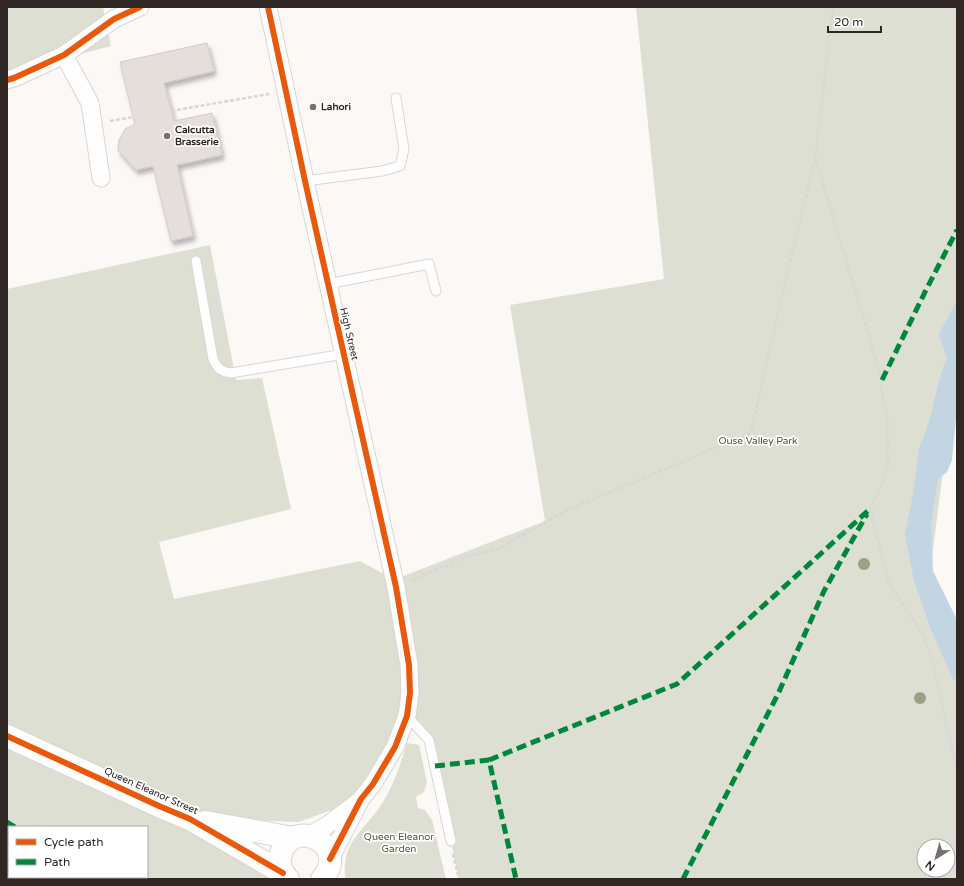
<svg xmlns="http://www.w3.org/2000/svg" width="964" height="886" viewBox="0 0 964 886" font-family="'Varela Round',sans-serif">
	<defs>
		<filter id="shadow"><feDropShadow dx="2.5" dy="4.5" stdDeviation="2" flood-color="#0004"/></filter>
	</defs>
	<rect width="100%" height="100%" fill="#fbf8f6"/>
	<!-- green -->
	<g fill="#dddfd2" fill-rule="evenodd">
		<path d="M7,7H103L111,46L7,73Z"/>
		<path d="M636,7H957V362L930,573L957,660V879H459L429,740L407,716L361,799L299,822L240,820L160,807L271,879H7V289L210,245L236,380L262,378L291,509L159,542L174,599L360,561L389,577H401L545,521L510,305L664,279ZM9,827H147V877H9ZM924,846H948V870H924Z"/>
		<path d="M407,743L419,745L427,782L424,792L416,797L418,808L425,810L432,820L446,879H346C344,874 345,869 345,864C348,837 368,826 381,805C394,785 400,765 407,743Z"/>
	</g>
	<!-- water -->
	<path fill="#c3d4e2" d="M957,301V407L952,460L947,472L938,479L931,524L933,571L957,620V678L953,680L931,629L914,581L905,535L913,494L919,449L929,422L941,373L947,358L939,334Z"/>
	<!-- building -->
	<path fill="#e5deda" stroke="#d2ccc9" filter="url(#shadow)" d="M207,43L214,71L164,83L174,121L212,113L222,155L177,165L193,236L171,241L153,166L136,170L118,150L119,140L125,129L135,124L120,62Z"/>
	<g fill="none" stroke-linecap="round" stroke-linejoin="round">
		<defs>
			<g id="service">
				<path d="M305,181L382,171L400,166L404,149L396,98"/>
				<path d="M196,261L213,359C217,368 221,372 231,373L344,354"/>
				<path d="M328,284L429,264L436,291"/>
				<path d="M407,716L429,740L451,841"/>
			</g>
			<g id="minor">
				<path d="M268,7L305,181L396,587L409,665L410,693L407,716L395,747L373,784L361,799L330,859"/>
				<path d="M64,55L90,103L101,178"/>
				<path d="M7,80L14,78L64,55L114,19L140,7"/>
				<path d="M308,836L326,826L358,802"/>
			</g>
			<g id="tertiary">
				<path d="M7,736L159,806L190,819L283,873"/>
				<path d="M205,822L293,838"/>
				<path d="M288,879C281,872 278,864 281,854C292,815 352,845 322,879"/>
			</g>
		</defs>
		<!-- service casing -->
		<use href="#service" stroke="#dbd5d2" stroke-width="11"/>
		<!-- minor casing -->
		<use href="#minor" stroke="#dbd5d2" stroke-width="19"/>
		<!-- tertiary casing -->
		<use href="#tertiary" stroke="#dbd5d2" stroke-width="24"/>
		<!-- path -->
		<g stroke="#d8d7d7" stroke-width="2.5" stroke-dasharray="4 2" stroke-linecap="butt">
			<path d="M171,111L269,94"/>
			<path d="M110,121L133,117"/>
			<path d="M816,161L882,380L881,388L887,417L888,463L883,482L870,509L888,581L922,633L931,656L957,771"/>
			<path d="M412,580L465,557L498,549L567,510L751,433L781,300L815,159L833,7"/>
			<path d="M453,854L459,879"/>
		</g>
		<!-- service -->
		<use href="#service" stroke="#fefefe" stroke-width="9"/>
		<!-- minor -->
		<use href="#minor" stroke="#fefefe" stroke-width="17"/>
		<!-- tertiary -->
		<use href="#tertiary" stroke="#fefefe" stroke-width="22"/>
		<!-- quiet -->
		<g stroke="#00873e" stroke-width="5" stroke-dasharray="10 5" stroke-linecap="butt">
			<path d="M882,380L926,290L957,230"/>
			<path d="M489,760L677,684L870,509"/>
			<path d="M435,766L489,760L516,879"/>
			<path d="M7,822L15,827"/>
			<path d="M91,877L94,879"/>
			<path d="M683,879L778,694L824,591L867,514"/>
		</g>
		<defs>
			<g id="cycleway">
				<path d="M268,7L305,181L396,587L409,665L410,693L407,716L395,747L373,784L361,799L330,859"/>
				<path d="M7,80L14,78L64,55L114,19L140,7"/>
				<path d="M7,736L159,806L190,819L283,873"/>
			</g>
		</defs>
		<!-- cycleway casing -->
		<use href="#cycleway" stroke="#fff" stroke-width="8"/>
		<!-- cycleway -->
		<use href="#cycleway" stroke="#e8590c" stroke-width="6"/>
	</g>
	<!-- trees -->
	<g fill="#9ca186">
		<circle cx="864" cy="564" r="6"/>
		<circle cx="920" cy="698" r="6"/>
	</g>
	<!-- markers -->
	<g fill="#77706d" stroke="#fff" stroke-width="1.5">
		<circle cx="313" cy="107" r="4"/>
		<circle cx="167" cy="136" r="4"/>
	</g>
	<g text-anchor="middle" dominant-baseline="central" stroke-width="3.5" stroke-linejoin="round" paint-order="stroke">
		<!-- poi labels -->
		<g font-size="10" font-weight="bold" fill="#302623" stroke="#fff" text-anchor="start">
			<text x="321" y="107">Lahori</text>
			<text x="175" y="130">Calcutta<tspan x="175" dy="12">Brasserie</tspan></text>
		</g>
		<!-- street labels -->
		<g font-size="10" fill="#302623" stroke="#fff">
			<text transform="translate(349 334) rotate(77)">High Street</text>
			<text transform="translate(151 791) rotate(24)">Queen Eleanor Street</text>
		</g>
		<!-- park labels -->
		<g font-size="10" fill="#4e592a" stroke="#fff">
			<text x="758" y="441">Ouse Valley Park</text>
			<text x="399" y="837">Queen Eleanor<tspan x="399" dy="12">Garden</tspan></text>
		</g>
	</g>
	<!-- border -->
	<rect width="964" height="886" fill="none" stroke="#302623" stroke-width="16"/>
	<!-- legend -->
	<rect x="8" y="826" width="140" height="52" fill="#ffffff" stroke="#aca8a7"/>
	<rect x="16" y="839" width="20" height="6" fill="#e8590c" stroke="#aca8a7"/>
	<text x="44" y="846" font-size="12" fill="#302623">Cycle path</text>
	<rect x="16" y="859" width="20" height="6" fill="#00873e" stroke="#aca8a7"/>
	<text x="44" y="866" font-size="12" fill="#302623">Path</text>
	<!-- north arrow -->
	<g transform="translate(936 858) rotate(217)"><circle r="19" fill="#ffffff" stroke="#aca8a7"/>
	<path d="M0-3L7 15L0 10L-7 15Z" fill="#77706d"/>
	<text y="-6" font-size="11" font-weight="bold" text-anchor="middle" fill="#302623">N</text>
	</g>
	<!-- scale -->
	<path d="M828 26v6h53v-6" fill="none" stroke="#302623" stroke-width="2"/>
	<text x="834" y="26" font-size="12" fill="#302623" stroke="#ffffff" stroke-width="3" paint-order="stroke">20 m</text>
</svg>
